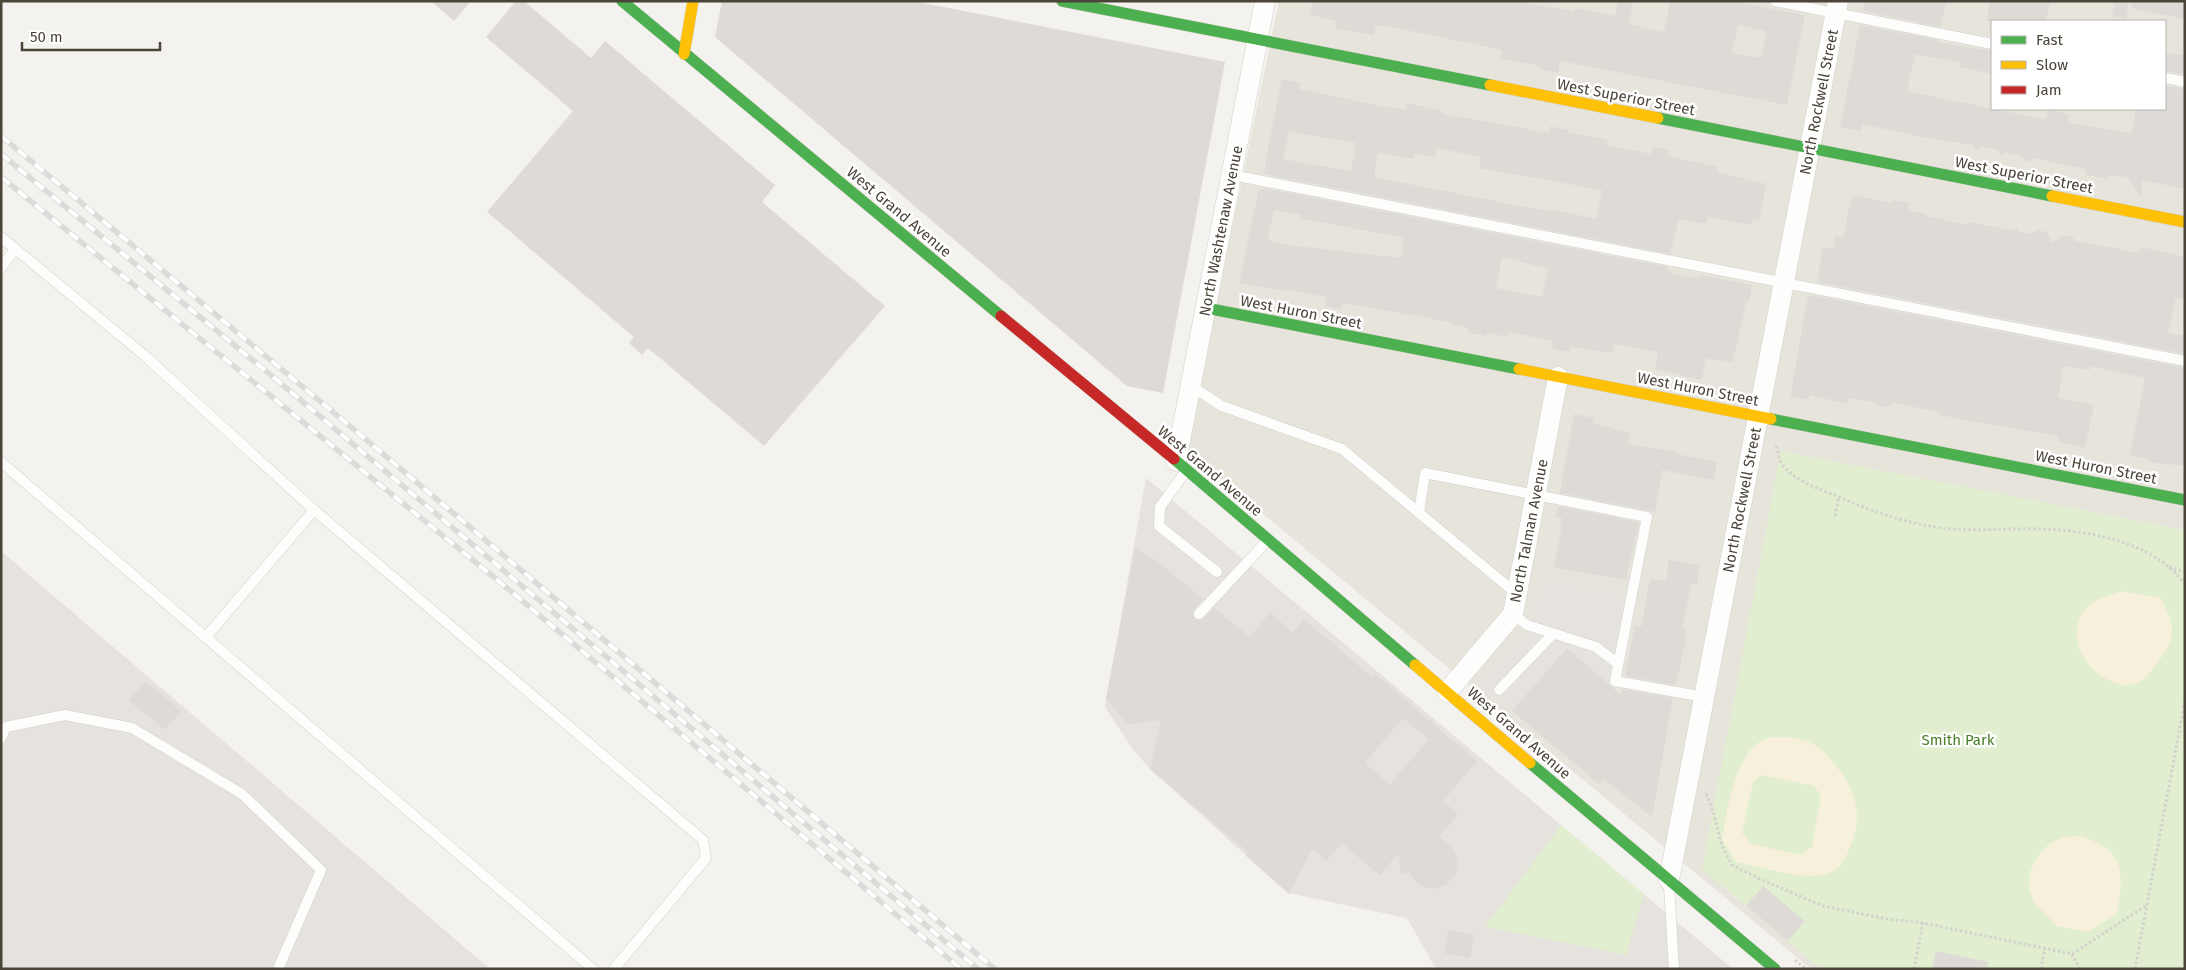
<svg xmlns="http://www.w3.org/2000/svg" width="2186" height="970" viewBox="0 0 2186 970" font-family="'Fira Sans',sans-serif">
	<rect width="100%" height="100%" fill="#f4f2ee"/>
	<!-- residential -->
	<path fill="#e7e4dc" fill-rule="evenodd" d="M1279,1H2185V969H1811L1186,450ZM1992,21H2165V109H1992Z"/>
	<!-- industrial -->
	<g fill="#e6e2de">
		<path d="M1146,478L1561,825L1733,969H1436L1407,918L1288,893L1150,769L1134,751L1105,707Z"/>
		<path d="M1,551L490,969H1Z"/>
	</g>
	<!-- green -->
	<g fill="#e1eecf">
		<path d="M1781,451L2185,530V969H1821L1702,869Z"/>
		<path d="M1561,825L1644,894L1626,955L1485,927Z"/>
	</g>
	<!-- sand -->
	<g fill="#f7f0da" fill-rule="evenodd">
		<path d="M2121,591L2161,598C2174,626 2178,635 2159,661C2152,671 2143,683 2130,685C2123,686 2114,683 2108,680C2082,667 2065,632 2087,607C2096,597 2110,596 2121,591Z"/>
		<path d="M1789,737C1796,739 1805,740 1811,743C1821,748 1829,757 1836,766C1858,792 1863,819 1849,850C1845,859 1839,870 1830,873C1805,882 1762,867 1736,862L1722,839C1727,811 1735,751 1765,739C1772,736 1782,738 1789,737ZM1762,775L1814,786L1821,796L1812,847L1801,855L1751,844L1742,833L1753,782Z"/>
		<path d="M2081,836C2126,851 2124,873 2117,914L2087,932L2057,926L2034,903L2029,889L2030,872L2037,857L2049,844L2063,837Z"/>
	</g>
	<!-- parking -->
	<path fill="#e6e3df" d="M1541,579L1625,595L1609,684L1567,648L1512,711L1479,684L1533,624Z"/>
	<!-- building -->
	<g fill="#dedbd6" fill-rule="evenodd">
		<path d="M431,1H471L454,21Z"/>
		<path d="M516,1H524L591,58L605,41L775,185L762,202L885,306L764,446L648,348L642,355L629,343L634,337L487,212L573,111L486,37Z"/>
		<path d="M722,1H913L1225,62L1163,393L1127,386L715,37Z"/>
		<path d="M1313,1H1529V4L1574,11L1575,8L1615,16L1618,1H1633L1629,24L1664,32L1670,1H1731L1805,15L1787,105L1560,61L1558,73L1540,69L1541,66L1500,59L1502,50L1396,28L1375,25L1374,35L1335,28L1336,21L1310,15ZM1738,25L1766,31L1761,58L1732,53Z"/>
		<path d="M1865,1H1946L1941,27L1863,11Z"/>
		<path d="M1990,1H2050L2046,21H1986Z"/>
		<path d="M2115,1H2129L2126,19L2112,16Z"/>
		<path d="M2132,1H2185V19L2131,8Z"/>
		<path d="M1860,25L1938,40V42L1992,51V74L1959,67L1960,63L1915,54L1908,87V91L1998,110L2046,119L2048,110L2069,114L2068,122L2132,134L2136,109H2165V85L2185,89V189L2142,180V198L2127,177L2108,175L2107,179L2085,174L2086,169L2033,158L2026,163L2023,157L2006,152L2001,155L1998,150L1983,147L1976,151L1974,145L1921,137L1862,124L1861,131L1840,127Z"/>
		<path d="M2165,52L2185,55V75L2165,71Z"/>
		<path d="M1282,79L1301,83L1299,89L1380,106L1406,110L1407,103L1436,109L1438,108L1444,114L1549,133L1550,126L1568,130V132L1608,140L1607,145L1651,154L1652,147L1670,150L1668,156L1718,167L1717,172L1766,184L1759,221L1753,220L1752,225L1708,217L1706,224L1679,219L1670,254L1264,174L1269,142ZM1289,132L1356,143L1351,171L1283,159ZM1436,148L1481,157L1479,168L1602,190L1596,219L1555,210V212L1520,206L1374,177L1378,153L1414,159L1415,154L1435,157Z"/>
		<path d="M1263,188L1668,267L1667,269L1670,270V273L1699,278L1700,275L1752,285L1749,302H1746L1733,362L1706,358L1701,380L1655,369L1658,352L1614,344L1612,353L1570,347L1569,352L1552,349L1553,341L1509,332L1508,337L1487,333L1486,336L1468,333L1469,328L1449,324L1450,322L1343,303L1342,309L1325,306L1326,297L1284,289V291L1239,283L1259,189L1262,190ZM1274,210L1301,215L1300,218L1404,238L1401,258L1288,245L1268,240ZM1502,257L1548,269L1542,297L1496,288Z"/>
		<path d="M1852,195L1892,203L1893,200L1909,203L1908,210L1926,214V216L1968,225V222L2010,230L2016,228L2019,232L2031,234L2038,230L2047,232L2052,243L2064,235L2071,236L2076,241L2140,253L2141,247L2185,257V300L2176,298L2168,333L2185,336V354L1817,282L1823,247L1833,249L1835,236L1843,238Z"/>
		<path d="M1808,296L1814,297L1815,296L2185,368V466L2149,462V459L2130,456L2145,378L2091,366L2090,370L2065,366L2063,368L2058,398L2094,405L2085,448L2059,442L2057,436L1939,415V412L1894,403L1887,407L1877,406L1874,402L1849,398L1848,404L1809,395V400L1790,397Z"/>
		<path d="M1574,414L1594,418L1593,423L1630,433L1628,444L1678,452L1677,454L1717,462L1714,480L1662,470L1655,512L1560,493Z"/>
		<path d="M1558,506L1639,522L1626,580L1554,568L1562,525H1560L1562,518L1556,517Z"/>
		<path d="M1135,548L1158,562L1203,599L1192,612L1195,619L1201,620L1214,608L1250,637L1270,612L1293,633L1304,619L1372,677L1375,674L1477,761L1443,801L1458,814L1439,837L1452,847L1458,861L1455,875L1446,885L1434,889L1424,887L1416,882L1409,873L1401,874L1398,853L1380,876L1342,843L1326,861L1312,849L1289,894L1245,855L1248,852L1150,769L1161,720L1127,725L1106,698ZM1403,718L1429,739L1390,784L1365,763Z"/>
		<path d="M1669,560L1700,565L1697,584L1691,583L1687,606L1683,627L1686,628L1685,633L1687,634L1676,685L1625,676L1635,625L1641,627L1650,579L1666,581Z"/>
		<path d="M1567,648L1621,695L1622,689L1673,698L1652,817L1603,779L1599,784L1512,711Z"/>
		<path d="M145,681L181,711L165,730L129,701Z"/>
		<path d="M1763,886L1805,921L1788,941L1746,906Z"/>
		<path d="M1448,930L1474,935L1470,958L1444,953Z"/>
		<path d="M1936,951L1988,962L1987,969H1932Z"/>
	</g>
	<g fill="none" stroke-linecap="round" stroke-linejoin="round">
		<defs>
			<g id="lane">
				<path d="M1775,1L1992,44"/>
				<path d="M2165,78L2185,82"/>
				<path d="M1232,175L2185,361"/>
				<path d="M1,237L144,355L314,510L703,840L706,858L614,969"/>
				<path d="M1,268L15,249"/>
				<path d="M1191,386L1222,406L1342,449L1518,595"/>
				<path d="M1,462L593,969"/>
				<path d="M1186,471L1160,507L1159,526L1217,572"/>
				<path d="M1419,513L1425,473L1647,517L1615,681L1704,697"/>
				<path d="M1199,614L1268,540"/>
				<path d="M1513,614L1527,625L1596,647L1618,664"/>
				<path d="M206,637L314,510"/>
				<path d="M1499,690L1553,634"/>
				<path d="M1,738L6,727L65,715L132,728L242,794L321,870L278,969"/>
				<path d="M1669,886L1674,969"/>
			</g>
			<g id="street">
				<path d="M1176,461L1265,1"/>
				<path d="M1447,692L1513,614L1558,377"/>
				<path d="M1669,880L1838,1"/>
			</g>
			<g id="fast">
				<path d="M622,1L1001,316"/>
				<path d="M1062,1L1490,85"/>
				<path d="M1658,118L2052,196"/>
				<path d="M1206,308L1519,369"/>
				<path d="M1771,419L2185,500"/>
				<path d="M1174,459L1415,665"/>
				<path d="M1530,763L1775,969"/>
			</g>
			<g id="slow">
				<path d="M684,54L693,1"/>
				<path d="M1490,85L1658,118"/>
				<path d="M2052,196L2185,222"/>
				<path d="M1519,369L1771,419"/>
				<path d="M1415,665L1530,763"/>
			</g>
			<path id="jam" d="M1001,316L1174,459"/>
		</defs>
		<!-- lane casing -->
		<use href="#lane" stroke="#d2d0cb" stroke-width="11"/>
		<!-- street casing -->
		<use href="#street" stroke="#d2d0cb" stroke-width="21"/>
		<!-- fast casing -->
		<use href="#fast" stroke="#d3cfc5" stroke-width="12"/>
		<!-- slow casing -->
		<use href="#slow" stroke="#d3cfc5" stroke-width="12"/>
		<!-- jam casing -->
		<use href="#jam" stroke="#d3cfc5" stroke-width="12"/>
		<!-- path -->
		<g stroke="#d3d2cc" stroke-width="3" stroke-dasharray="2.5 2.5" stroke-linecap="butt">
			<path d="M1776,446C1778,451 1779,459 1782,464C1793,480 1817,488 1834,495C1869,510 1904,523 1942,528C1973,532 2005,528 2037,529C2079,529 2136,539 2169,567C2175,572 2180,578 2185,584"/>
			<path d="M1835,516L1839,497"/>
			<path d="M2169,567L2185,572"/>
			<path d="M1706,794L1713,811L1722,846L1732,865L1760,879L1823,906L1887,919L1923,923L2072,954L2147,905"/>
			<path d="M2072,954L2080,969"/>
			<path d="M1795,960L1806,969"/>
			<path d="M1914,969L1923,923"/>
			<path d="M2041,969L2045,948"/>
			<path d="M2135,969L2185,700"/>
		</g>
		<!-- lane -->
		<use href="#lane" stroke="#fdfdfc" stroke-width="10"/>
		<!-- street -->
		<use href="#street" stroke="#fdfdfc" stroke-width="20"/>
		<!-- fast -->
		<use href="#fast" stroke="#4caf50" stroke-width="11"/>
		<!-- slow -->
		<use href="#slow" stroke="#ffc107" stroke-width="11"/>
		<!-- jam -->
		<use href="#jam" stroke="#c62828" stroke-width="11"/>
		<defs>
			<g id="rail">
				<path d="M1,136L351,427L995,969"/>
				<path d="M1,154L272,376L978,969"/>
				<path d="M1,177L495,578L961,969"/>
			</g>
		</defs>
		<!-- rail casing -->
		<use href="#rail" stroke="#dbdbda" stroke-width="5.5"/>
		<!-- rail -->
		<use href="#rail" stroke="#fff" stroke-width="4" stroke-dasharray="11" stroke-linecap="butt"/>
	</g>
	<g text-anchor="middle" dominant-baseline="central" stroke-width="5" stroke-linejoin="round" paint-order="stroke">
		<!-- street labels -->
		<g font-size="15" fill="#4b4439" stroke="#fff">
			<text transform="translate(1626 97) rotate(11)">West Superior Street</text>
			<text transform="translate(1819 102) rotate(-79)">North Rockwell Street</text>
			<text transform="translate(2024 175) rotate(11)">West Superior Street</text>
			<text transform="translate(899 212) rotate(40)">West Grand Avenue</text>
			<text transform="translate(1221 231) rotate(-79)">North Washtenaw Avenue</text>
			<text transform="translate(1301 312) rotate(11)">West Huron Street</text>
			<text transform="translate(1698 389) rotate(11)">West Huron Street</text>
			<text transform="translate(2096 467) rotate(11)">West Huron Street</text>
			<text transform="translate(1210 471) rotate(40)">West Grand Avenue</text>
			<text transform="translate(1742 500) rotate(-79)">North Rockwell Street</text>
			<text transform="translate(1529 531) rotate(-79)">North Talman Avenue</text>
			<text transform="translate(1519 733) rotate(41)">West Grand Avenue</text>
		</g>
		<!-- park labels -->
		<g font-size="15" fill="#4a7f2a" stroke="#fff">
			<text x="1958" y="740">Smith Park</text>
		</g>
	</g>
	<!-- border -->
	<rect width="2186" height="970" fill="none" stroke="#4b4439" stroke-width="5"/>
	<!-- legend -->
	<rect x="1991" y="20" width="175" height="90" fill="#ffffff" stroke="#b7b4b0"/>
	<rect x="2001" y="36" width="25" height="8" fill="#4caf50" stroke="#b7b4b0"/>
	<text x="2036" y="45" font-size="15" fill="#4b4439">Fast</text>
	<rect x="2001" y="61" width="25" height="8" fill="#ffc107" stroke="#b7b4b0"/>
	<text x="2036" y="70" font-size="15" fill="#4b4439">Slow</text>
	<rect x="2001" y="86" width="25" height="8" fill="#c62828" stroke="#b7b4b0"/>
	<text x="2036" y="95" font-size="15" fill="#4b4439">Jam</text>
	<!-- scale -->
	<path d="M22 42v8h138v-8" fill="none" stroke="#4b4439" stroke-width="2.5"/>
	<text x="30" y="42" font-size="15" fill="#4b4439" stroke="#ffffff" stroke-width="4" paint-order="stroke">50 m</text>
</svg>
